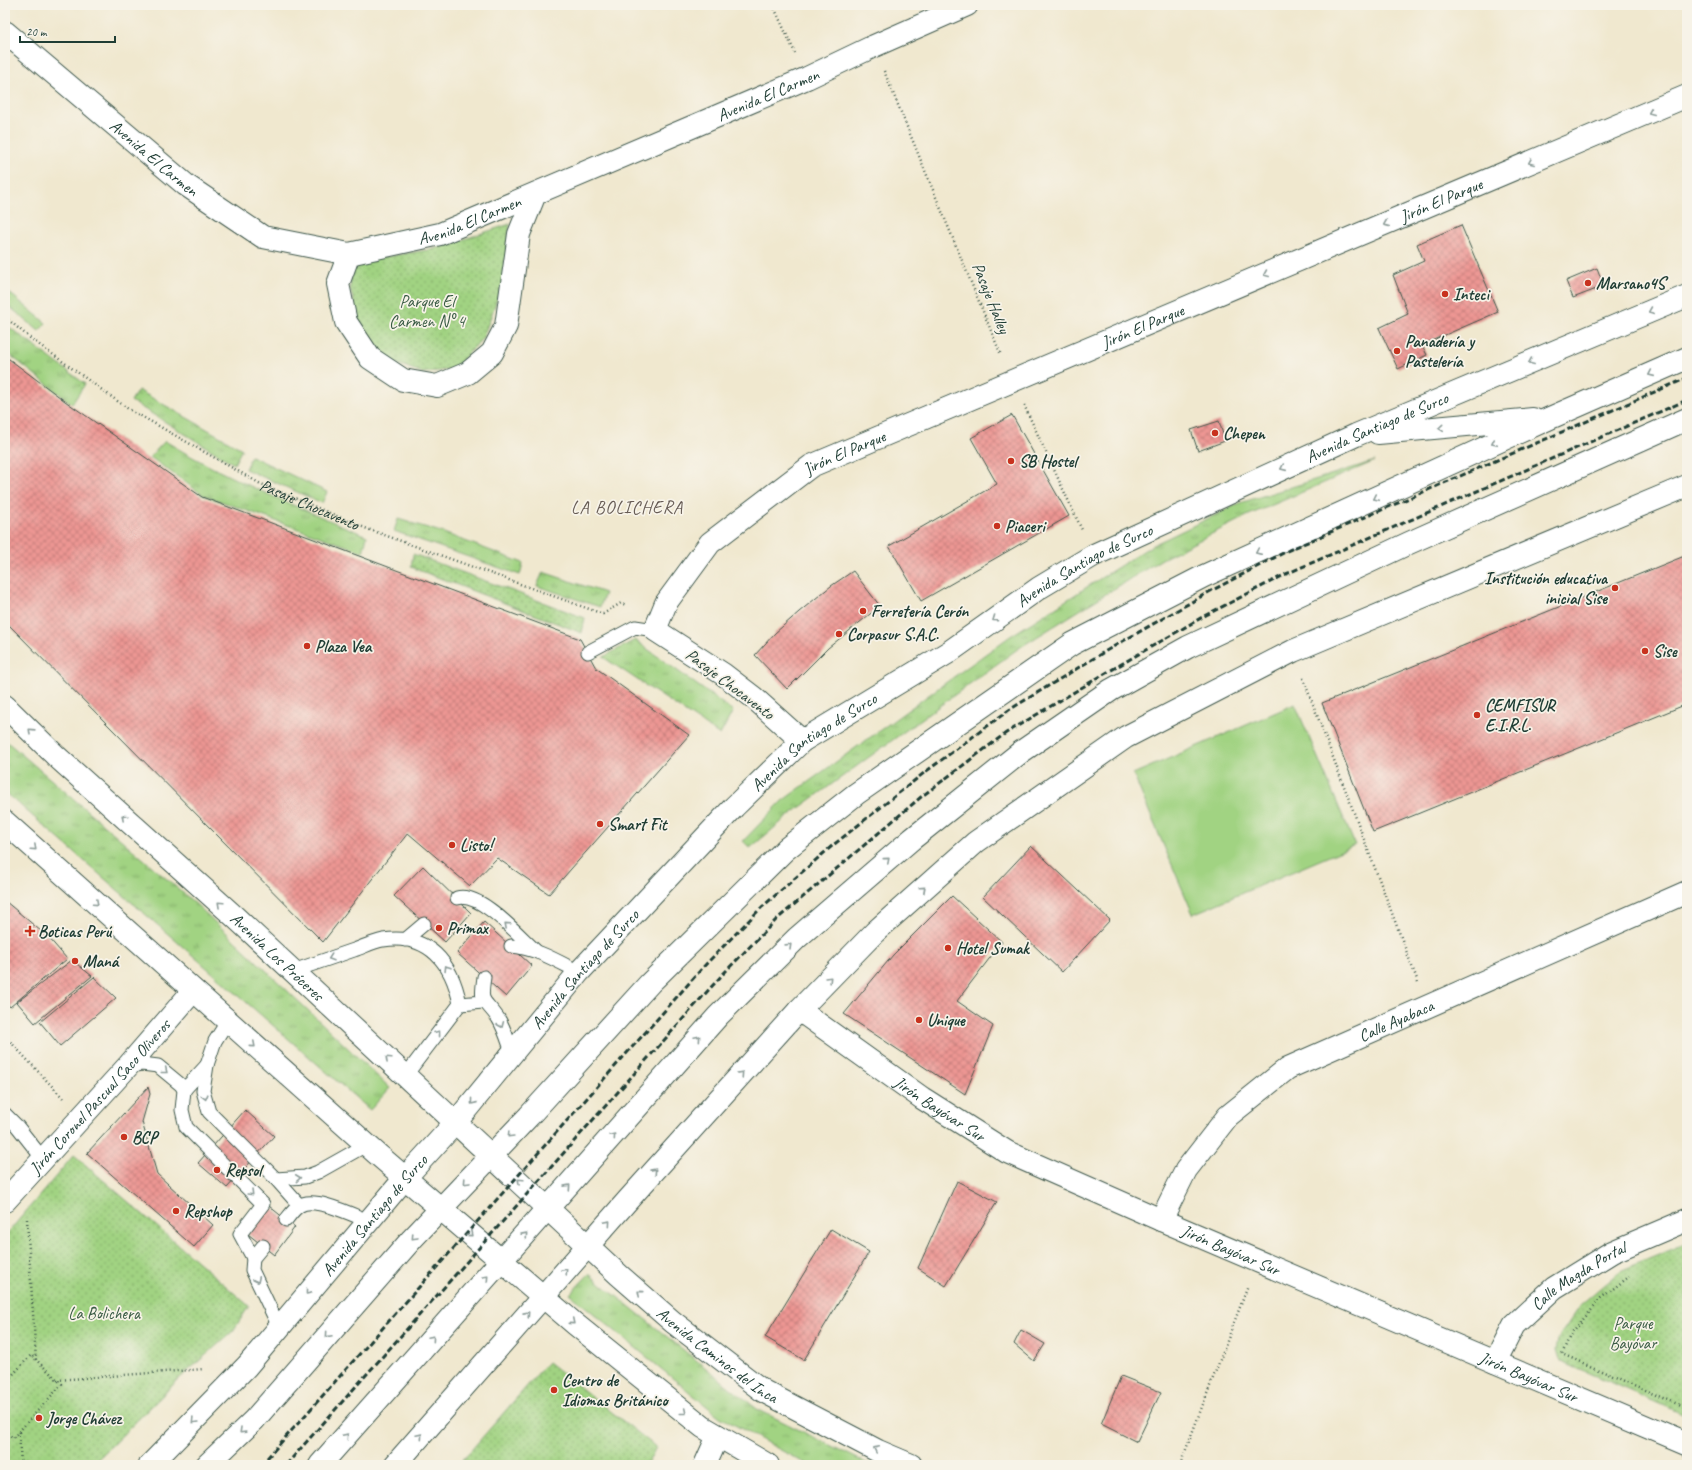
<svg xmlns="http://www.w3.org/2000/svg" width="1692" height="1470" viewBox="0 0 1692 1470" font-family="Caveat,sans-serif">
	<defs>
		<pattern id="grass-tufts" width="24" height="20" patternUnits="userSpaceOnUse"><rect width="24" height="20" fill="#a1d382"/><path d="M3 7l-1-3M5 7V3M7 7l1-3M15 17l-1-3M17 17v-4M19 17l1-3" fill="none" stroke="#83ac6b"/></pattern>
		<pattern id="park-dots" width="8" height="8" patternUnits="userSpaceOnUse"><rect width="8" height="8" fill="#a1d382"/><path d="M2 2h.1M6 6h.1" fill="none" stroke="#83ac6b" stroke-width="1.8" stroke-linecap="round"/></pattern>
		<pattern id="building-cross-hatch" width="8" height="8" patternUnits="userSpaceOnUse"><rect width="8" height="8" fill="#ed9693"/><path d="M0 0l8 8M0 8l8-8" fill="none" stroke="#bf7c79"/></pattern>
	</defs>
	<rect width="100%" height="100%" fill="#f7f3e8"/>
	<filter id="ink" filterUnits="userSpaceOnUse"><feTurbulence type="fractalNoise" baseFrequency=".025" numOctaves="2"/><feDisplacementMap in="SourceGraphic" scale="8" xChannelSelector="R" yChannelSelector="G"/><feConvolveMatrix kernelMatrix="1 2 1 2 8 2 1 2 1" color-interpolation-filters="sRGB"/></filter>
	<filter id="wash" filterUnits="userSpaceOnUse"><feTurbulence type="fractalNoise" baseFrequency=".012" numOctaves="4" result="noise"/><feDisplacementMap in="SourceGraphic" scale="16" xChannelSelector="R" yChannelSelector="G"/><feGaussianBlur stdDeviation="0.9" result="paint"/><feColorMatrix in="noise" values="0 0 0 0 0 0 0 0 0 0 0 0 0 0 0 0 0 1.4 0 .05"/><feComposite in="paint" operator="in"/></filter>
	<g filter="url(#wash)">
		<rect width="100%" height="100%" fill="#f0e8cf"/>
		<!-- grass -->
		<g fill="url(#grass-tufts)" stroke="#60885b">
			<path d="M7,291L46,323L39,331L5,303V293Z"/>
			<path d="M9,327L85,384L72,404L5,351V331Z"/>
			<path d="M138,390L242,449L234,464L131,401Z"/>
			<path d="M165,441C228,480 298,507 367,536L363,552L203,495L150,457Z"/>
			<path d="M251,456L327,492L322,503L245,469Z"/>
			<path d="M1375,461L1249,515L1162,559L1019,648L791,814L750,848L743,841L782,801L1009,637L1151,546L1240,503Z"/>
			<path d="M398,519L441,532L523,563L520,575L394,531Z"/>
			<path d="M543,572L605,593L600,607L537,586Z"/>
			<path d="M635,640L733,711L720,735L603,657Z"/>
			<path d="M5,740L197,905L390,1088L370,1110L5,792Z"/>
			<path d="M589,1274L757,1409L870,1465H808L720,1417L570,1294Z"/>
		</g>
		<!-- park -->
		<g fill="url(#park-dots)" stroke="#60885b">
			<path d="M510,224L502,286L483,338L454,369L423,373L384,359L362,332L350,288L353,262L434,249Z"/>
			<path d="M413,554L585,618L582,633L411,567Z"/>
			<path d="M74,1155L249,1306L233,1331L180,1378L92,1465H5V1236Z"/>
			<path d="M1687,1243V1416L1559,1360L1556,1351L1558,1340L1563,1330L1580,1305L1620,1271Z"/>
			<path d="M548,1362L656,1447L647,1465L459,1464Z"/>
		</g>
		<!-- pitch -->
		<path fill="#a1d382" stroke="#60885b" d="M1295,704L1355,845L1193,914L1133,774Z"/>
		<g id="blocks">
			<!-- building -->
			<g fill="url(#building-cross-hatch)">
				<path d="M1461,225L1498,312L1422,345L1427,355L1398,369L1379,328L1408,314L1393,275L1424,261L1417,244Z"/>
				<path d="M1597,268L1604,286L1573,298L1566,281Z"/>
				<path d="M5,356L65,401L202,497L580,639L596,668L689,735L549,894L497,858L470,886L408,833L323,942L5,621Z"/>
				<path d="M1012,415L1069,516L921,601L889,546L997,484L971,438Z"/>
				<path d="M1219,421L1225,441L1198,451L1191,430Z"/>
				<path d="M1687,555V704L1373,832L1322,703Z"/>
				<path d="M853,571L880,606L828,648L787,689L755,655L775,633L799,612L831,586Z"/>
				<path d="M1031,846L1110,920L1062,972L983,897Z"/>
				<path d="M423,866L471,913L445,942L394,896Z"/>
				<path d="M952,896L1002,942L957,1001L993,1026L965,1094L844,1014L893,955Z"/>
				<path d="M5,901L48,937L67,959L10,1007L5,1001Z"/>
				<path d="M484,922L532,966L506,997L457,953Z"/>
				<path d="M72,960L92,976L35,1023L17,1002Z"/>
				<path d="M94,977L116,998L60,1046L40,1022Z"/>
				<path d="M148,1087L150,1094L142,1122L157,1174L213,1225L194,1247L87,1153Z"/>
				<path d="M245,1110L274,1136L227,1188L198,1163Z"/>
				<path d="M957,1181L997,1202L946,1286L918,1268Z"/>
				<path d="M269,1206L295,1227L274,1255L248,1234Z"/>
				<path d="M831,1229L869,1252L804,1360L765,1337Z"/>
				<path d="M1021,1330L1045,1344L1034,1361L1014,1344Z"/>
				<path d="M1121,1376L1161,1392L1137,1442L1101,1424Z"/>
			</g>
		</g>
	</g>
	<g filter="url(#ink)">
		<use href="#blocks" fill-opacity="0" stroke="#3e574b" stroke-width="1"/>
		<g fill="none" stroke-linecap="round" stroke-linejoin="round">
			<defs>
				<g id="lane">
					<path d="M588,652L635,627L655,630"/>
					<path d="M457,898C480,891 519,936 536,951"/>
					<path d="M405,940L424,924"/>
					<path d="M511,946C536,948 557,961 579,972"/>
					<path d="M293,971C313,964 334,957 354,950C363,947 373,942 383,940C429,933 452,963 460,1004L406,1075"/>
					<path d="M484,977C480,1005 483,997 498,1018C504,1027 508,1041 512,1052"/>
					<path d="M460,1004L483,1002"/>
					<path d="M227,1022L215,1041L207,1065L203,1091L209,1112L276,1179L305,1177L318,1172L366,1145"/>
					<path d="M128,1066L142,1064L158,1066L181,1085L184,1090L182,1110L186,1127L263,1204L240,1234L253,1258"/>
					<path d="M184,1090L207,1065"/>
					<path d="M5,1114L17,1126L43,1159"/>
					<path d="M276,1179L299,1205"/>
					<path d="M286,1220C290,1215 294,1209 299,1206C313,1195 353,1215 368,1221"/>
					<path d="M263,1246L253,1258L252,1270L279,1327"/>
				</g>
				<g id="street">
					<path id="s2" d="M5,32L186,185L263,237L349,254L440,234L807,78L874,46L967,5"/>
					<path d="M349,254L338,284L346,322L370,358L403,380L437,386L468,373L492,353L506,326L519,234L535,194"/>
					<path id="s3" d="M802,741L753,697L723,674L655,630L666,603L710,543L811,466L1687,96"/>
					<path id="s4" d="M799,1010L922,1098L1007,1152L1161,1220L1687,1444"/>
					<path id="s5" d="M5,1201L128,1066L193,991"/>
					<path id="s6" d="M1161,1220L1186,1170L1228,1116L1288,1068L1687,892"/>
					<path id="s7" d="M1495,1362L1514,1325L1554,1288L1612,1252L1687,1220"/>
					<path d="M705,1465L718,1436"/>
				</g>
				<g id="secondary">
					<path id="s8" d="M5,706L56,756L235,917L619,1275L673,1322L763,1391L878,1451L911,1465"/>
					<path d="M5,822L376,1153L575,1324L703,1427L768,1465"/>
				</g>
				<g id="primary">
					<path d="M1378,433L1533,419"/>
					<path id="s9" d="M150,1465L247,1366L405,1178L456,1122L579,972L734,807L802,741L949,652L1039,588L1094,555L1356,435L1687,296"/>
					<path d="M207,1465L254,1420L412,1239L529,1116L650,983L786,849L856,794L1072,644L1204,576L1550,418L1687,358"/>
					<path d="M320,1465L718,1016L797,938L912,839L1021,752L1111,690L1188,647L1409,543L1687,419"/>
					<path d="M395,1465L628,1200L799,1010L875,932L976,842L1126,737L1293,651L1687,486"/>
				</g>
			</defs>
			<!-- lane casing -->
			<use href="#lane" stroke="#3e574b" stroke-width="15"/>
			<!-- street casing -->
			<use href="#street" stroke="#3e574b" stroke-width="24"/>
			<!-- secondary casing -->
			<use href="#secondary" stroke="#3e574b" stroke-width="24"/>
			<!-- primary casing -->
			<use href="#primary" stroke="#3e574b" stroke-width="24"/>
			<!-- path -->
			<g stroke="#3e574b" stroke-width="2.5" stroke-dasharray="1 3" stroke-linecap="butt">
				<path d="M773,5L795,53"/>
				<path d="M884,71L1001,355"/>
				<path id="s1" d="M5,317L30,338L127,408L259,483L365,528L603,614L621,603L626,605"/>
				<path d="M1024,405L1082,530"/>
				<path d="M1303,678L1418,982"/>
				<path d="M5,1036L63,1098"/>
				<path d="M27,1219L36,1360"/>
				<path d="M1630,1276L1601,1298L1572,1331L1562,1354L1687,1408"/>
				<path d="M57,1380L204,1369"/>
				<path d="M5,1383L31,1355L62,1384L13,1438L5,1431"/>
				<path d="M19,1432L21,1465"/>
				<path d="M1180,1465L1248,1286"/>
			</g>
			<!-- lane -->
			<use href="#lane" stroke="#fff" stroke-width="13"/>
			<!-- street -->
			<use href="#street" stroke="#fff" stroke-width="22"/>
			<!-- secondary -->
			<use href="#secondary" stroke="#fff" stroke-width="22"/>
			<!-- primary -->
			<use href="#primary" stroke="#fff" stroke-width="22"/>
			<!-- rail -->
			<g stroke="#1f3d34" stroke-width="3" stroke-dasharray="6 3" stroke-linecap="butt">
				<path d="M261,1465L707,963L762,907L832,846L924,773L1009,710L1104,652L1209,592L1289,550L1687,378"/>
				<path d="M286,1465L722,975L776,920L921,797L1006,733L1101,676L1206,615L1286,574L1687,400"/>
			</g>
		</g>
		<!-- one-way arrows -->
		<defs><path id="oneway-chevron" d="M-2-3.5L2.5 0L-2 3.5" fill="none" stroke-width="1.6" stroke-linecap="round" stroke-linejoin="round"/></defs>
		<g stroke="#8f9e9a">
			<use href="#oneway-chevron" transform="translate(1651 112) rotate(157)"/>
			<use href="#oneway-chevron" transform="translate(1531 162) rotate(157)"/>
			<use href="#oneway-chevron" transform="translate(1386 224) rotate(157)"/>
			<use href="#oneway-chevron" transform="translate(1266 274) rotate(157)"/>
			<use href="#oneway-chevron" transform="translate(1651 311) rotate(157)"/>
			<use href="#oneway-chevron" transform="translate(1531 362) rotate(157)"/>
			<use href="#oneway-chevron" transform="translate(1651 374) rotate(156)"/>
			<use href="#oneway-chevron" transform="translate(1441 428) rotate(175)"/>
			<use href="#oneway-chevron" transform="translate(1494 443) rotate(155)"/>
			<use href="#oneway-chevron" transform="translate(1283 468) rotate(156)"/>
			<use href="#oneway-chevron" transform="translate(1376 498) rotate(155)"/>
			<use href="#oneway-chevron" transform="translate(1258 552) rotate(156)"/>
			<use href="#oneway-chevron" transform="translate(995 619) rotate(145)"/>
			<use href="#oneway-chevron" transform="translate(31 731) rotate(-136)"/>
			<use href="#oneway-chevron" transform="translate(124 817) rotate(-138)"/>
			<use href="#oneway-chevron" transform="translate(34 848) rotate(42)"/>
			<use href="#oneway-chevron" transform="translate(887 860) rotate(-41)"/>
			<use href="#oneway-chevron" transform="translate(923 889) rotate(-42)"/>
			<use href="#oneway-chevron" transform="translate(96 903) rotate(42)"/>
			<use href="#oneway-chevron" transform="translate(220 904) rotate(-137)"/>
			<use href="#oneway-chevron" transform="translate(507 925) rotate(-138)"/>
			<use href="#oneway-chevron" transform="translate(789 946) rotate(-44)"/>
			<use href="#oneway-chevron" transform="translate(331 958) rotate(161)"/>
			<use href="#oneway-chevron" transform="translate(447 968) rotate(-122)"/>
			<use href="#oneway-chevron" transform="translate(829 979) rotate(-46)"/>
			<use href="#oneway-chevron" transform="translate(501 1025) rotate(67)"/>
			<use href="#oneway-chevron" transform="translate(438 1033) rotate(-53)"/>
			<use href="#oneway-chevron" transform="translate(698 1038) rotate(-49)"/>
			<use href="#oneway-chevron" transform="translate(253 1045) rotate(41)"/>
			<use href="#oneway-chevron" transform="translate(388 1059) rotate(-137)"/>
			<use href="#oneway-chevron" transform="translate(165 1071) rotate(39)"/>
			<use href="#oneway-chevron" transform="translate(741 1074) rotate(-48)"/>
			<use href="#oneway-chevron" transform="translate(205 1097) rotate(75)"/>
			<use href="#oneway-chevron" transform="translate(473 1102) rotate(129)"/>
			<use href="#oneway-chevron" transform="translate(510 1135) rotate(134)"/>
			<use href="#oneway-chevron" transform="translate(613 1136) rotate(-49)"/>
			<use href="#oneway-chevron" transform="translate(654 1171) rotate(-48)"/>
			<use href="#oneway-chevron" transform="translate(298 1178) rotate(-6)"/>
			<use href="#oneway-chevron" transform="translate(520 1181) rotate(-137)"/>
			<use href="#oneway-chevron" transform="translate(466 1182) rotate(133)"/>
			<use href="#oneway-chevron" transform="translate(568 1187) rotate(-48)"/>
			<use href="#oneway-chevron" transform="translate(251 1193) rotate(45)"/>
			<use href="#oneway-chevron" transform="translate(608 1223) rotate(-49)"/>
			<use href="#oneway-chevron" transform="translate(470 1234) rotate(41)"/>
			<use href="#oneway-chevron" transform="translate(525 1235) rotate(-48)"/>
			<use href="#oneway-chevron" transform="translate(414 1237) rotate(133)"/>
			<use href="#oneway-chevron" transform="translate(565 1271) rotate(-48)"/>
			<use href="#oneway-chevron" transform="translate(486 1278) rotate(-47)"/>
			<use href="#oneway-chevron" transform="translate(257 1280) rotate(65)"/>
			<use href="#oneway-chevron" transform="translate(308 1292) rotate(130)"/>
			<use href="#oneway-chevron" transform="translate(640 1293) rotate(-139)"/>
			<use href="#oneway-chevron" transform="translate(527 1314) rotate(-48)"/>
			<use href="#oneway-chevron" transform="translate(572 1322) rotate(40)"/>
			<use href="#oneway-chevron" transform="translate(328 1335) rotate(131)"/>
			<use href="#oneway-chevron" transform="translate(432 1338) rotate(-49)"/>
			<use href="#oneway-chevron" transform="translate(684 1412) rotate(39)"/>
			<use href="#oneway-chevron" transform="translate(194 1421) rotate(134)"/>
			<use href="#oneway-chevron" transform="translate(242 1431) rotate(136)"/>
			<use href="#oneway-chevron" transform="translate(346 1436) rotate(-49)"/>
			<use href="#oneway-chevron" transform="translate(420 1436) rotate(-49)"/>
			<use href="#oneway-chevron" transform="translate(876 1449) rotate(-154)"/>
		</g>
	</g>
	<!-- markers -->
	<g fill="#c8321e" stroke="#f7f3e8" stroke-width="1.5">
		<circle cx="1588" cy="283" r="4"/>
		<circle cx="1445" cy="294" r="4"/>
		<circle cx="1397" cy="351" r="4"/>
		<circle cx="1215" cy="433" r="4"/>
		<circle cx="1011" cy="461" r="4"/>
		<circle cx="997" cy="526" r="4"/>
		<circle cx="1615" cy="588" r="4"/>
		<circle cx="863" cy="611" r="4"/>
		<circle cx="839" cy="634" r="4"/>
		<circle cx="307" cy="646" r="4"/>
		<circle cx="1645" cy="651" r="4"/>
		<circle cx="1477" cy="715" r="4"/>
		<circle cx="600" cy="824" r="4"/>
		<circle cx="452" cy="845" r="4"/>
		<circle cx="439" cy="928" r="4"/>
		<path d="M28 925h4v4h4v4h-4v4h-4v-4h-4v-4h4z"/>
		<circle cx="948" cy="948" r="4"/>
		<circle cx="75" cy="961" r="4"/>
		<circle cx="919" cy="1020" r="4"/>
		<circle cx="124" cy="1137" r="4"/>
		<circle cx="217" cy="1170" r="4"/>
		<circle cx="176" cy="1211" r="4"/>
		<circle cx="554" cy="1390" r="4"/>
		<circle cx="39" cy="1418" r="4"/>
	</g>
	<g text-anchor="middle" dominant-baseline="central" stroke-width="3.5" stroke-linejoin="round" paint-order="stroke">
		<!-- street labels -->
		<g font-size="17" fill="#1f3d34" stroke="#f7f3e8">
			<text stroke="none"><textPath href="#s2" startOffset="867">Avenida El Carmen</textPath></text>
			<text stroke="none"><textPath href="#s2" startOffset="195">Avenida El Carmen</textPath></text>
			<text stroke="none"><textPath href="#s3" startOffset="1099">Jirón El Parque</textPath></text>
			<text stroke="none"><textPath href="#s2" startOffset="543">Avenida El Carmen</textPath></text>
			<text transform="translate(991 298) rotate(68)">Pasaje Halley</text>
			<text stroke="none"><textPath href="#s3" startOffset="775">Jirón El Parque</textPath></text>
			<text stroke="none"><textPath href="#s9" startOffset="1632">Avenida Santiago de Surco</textPath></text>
			<text stroke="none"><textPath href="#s3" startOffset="451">Jirón El Parque</textPath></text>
			<text stroke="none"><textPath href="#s1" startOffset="359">Pasaje Chocavento</textPath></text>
			<text stroke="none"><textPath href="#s9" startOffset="1308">Avenida Santiago de Surco</textPath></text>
			<text transform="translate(730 684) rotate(37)">Pasaje Chocavento</text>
			<text stroke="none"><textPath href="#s9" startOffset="984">Avenida Santiago de Surco</textPath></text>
			<text stroke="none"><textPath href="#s8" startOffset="370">Avenida Los Próceres</textPath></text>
			<text stroke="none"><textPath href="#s9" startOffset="660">Avenida Santiago de Surco</textPath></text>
			<text stroke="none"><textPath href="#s6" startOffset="319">Calle Ayabaca</textPath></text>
			<text stroke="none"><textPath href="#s5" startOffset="141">Jirón Coronel Pascual Saco Oliveros</textPath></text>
			<text stroke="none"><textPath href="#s4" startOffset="172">Jirón Bayóvar Sur</textPath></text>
			<text stroke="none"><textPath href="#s9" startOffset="336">Avenida Santiago de Surco</textPath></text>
			<text stroke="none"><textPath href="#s4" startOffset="496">Jirón Bayóvar Sur</textPath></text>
			<text stroke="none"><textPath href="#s7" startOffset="123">Calle Magda Portal</textPath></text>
			<text stroke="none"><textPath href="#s8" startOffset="964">Avenida Caminos del Inca</textPath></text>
			<text stroke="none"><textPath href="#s4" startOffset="820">Jirón Bayóvar Sur</textPath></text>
		</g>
		<!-- poi labels -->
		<g font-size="17" font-weight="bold" fill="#1f3d34" stroke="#f7f3e8" text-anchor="start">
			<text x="1596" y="283">Marsano4S</text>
			<text x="1453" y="294">Inteci</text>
			<text x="1405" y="341">Panadería y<tspan x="1405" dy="20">Pastelería</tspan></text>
			<text x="1223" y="433">Chepen</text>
			<text x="1019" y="461">SB Hostel</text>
			<text x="1005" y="526">Piaceri</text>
			<text x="1607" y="578" text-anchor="end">Institución educativa<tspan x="1607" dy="20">inicial Sise</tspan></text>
			<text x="871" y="611">Ferretería Cerón</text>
			<text x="847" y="634">Corpasur S.A.C.</text>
			<text x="315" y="646">Plaza Vea</text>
			<text x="1653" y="651">Sise</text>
			<text x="1485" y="705">CEMFISUR<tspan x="1485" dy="20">E.I.R.L.</tspan></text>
			<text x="608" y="824">Smart Fit</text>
			<text x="460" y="845">Listo!</text>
			<text x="447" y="928">Primax</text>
			<text x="38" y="931">Boticas Perú</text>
			<text x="956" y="948">Hotel Sumak</text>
			<text x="83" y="961">Maná</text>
			<text x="927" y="1020">Unique</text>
			<text x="132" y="1137">BCP</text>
			<text x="225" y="1170">Repsol</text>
			<text x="184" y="1211">Repshop</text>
			<text x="562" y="1380">Centro de<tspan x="562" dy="20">Idiomas Británico</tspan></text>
			<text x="47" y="1418">Jorge Chávez</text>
		</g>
		<!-- park labels -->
		<g font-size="17" fill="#395b44" stroke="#f7f3e8">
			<text x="427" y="301">Parque El<tspan x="427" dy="20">Carmen N° 4</tspan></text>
			<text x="104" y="1313">La Bolichera</text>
			<text x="1633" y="1323">Parque<tspan x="1633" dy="20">Bayóvar</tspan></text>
		</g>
		<!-- neighbourhood labels -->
		<g font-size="18" letter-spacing="1" fill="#675c55" stroke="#f7f3e8">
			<text x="627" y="507">LA BOLICHERA</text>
		</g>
	</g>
	<!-- margin -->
	<rect width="1692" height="1470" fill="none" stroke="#f7f3e8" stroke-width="20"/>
	<!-- scale -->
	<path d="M20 36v6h95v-6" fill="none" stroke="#1f3d34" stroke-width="2"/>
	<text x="26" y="36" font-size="12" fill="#1f3d34" stroke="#f7f3e8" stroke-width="3" paint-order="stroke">20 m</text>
</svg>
